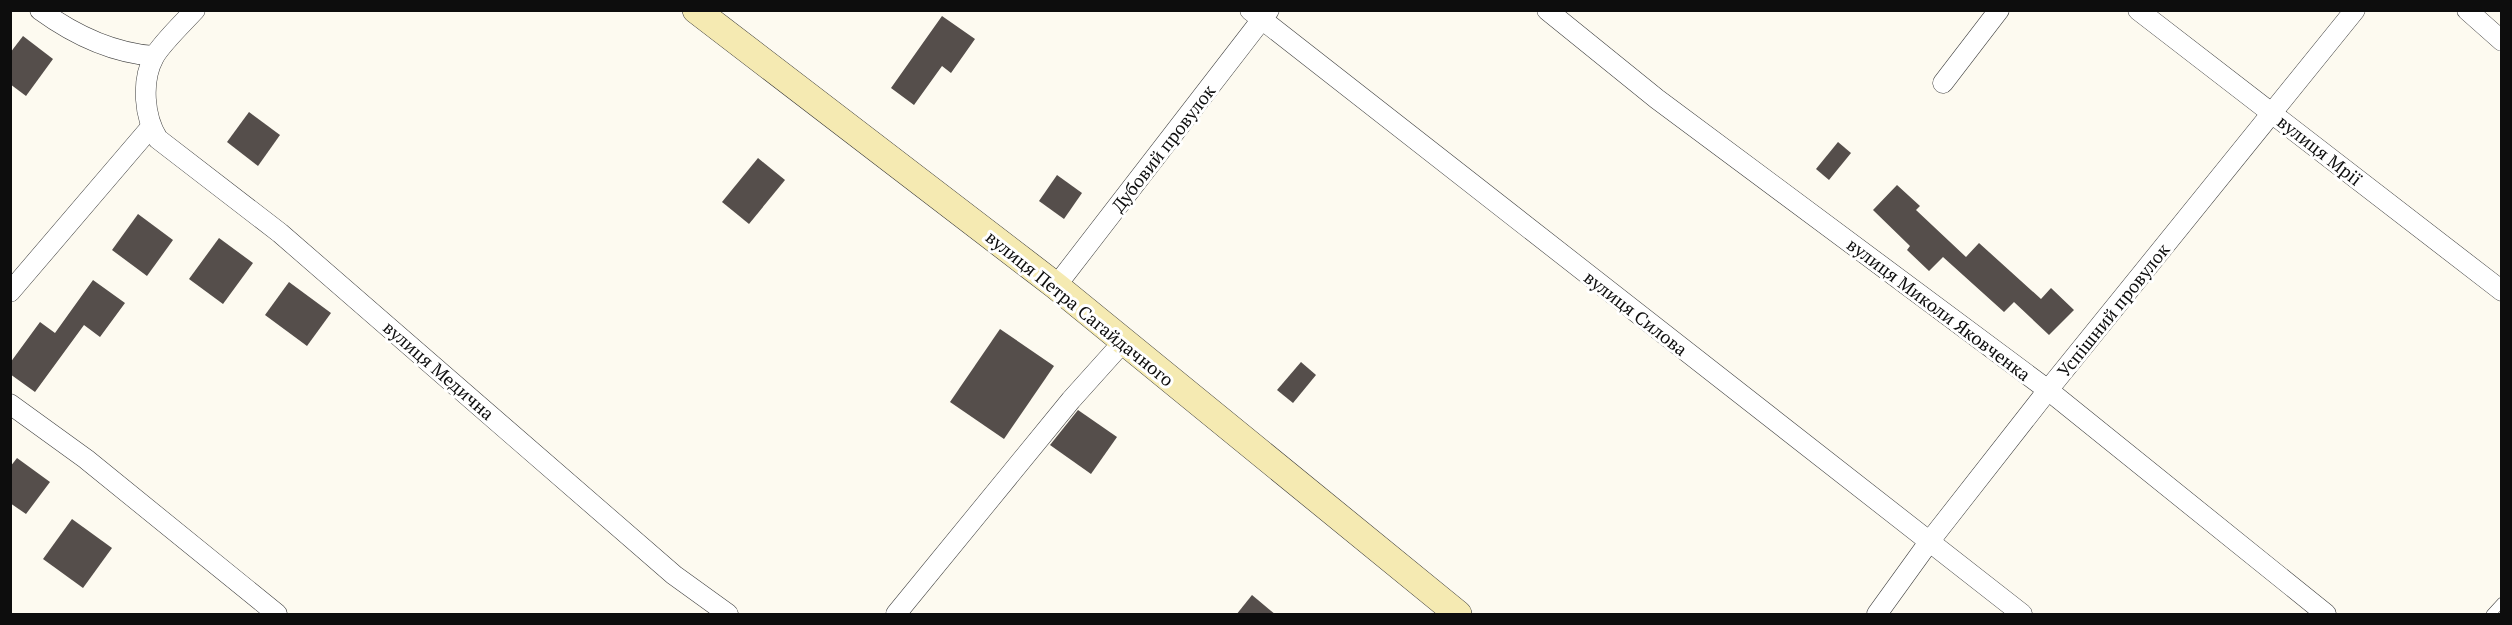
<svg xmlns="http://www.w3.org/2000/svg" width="2512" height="625" viewBox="0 0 2512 625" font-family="'PT Serif',serif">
	<rect width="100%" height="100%" fill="#fdfaf0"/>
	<!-- building -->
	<g fill="#554e4b">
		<path d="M942,16L975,39L951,73L942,66L914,105L891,88Z"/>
		<path d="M23,36L53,59L26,96L10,84V53Z"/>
		<path d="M249,112L280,135L258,166L227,142Z"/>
		<path d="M1838,142L1851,153L1829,180L1816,169Z"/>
		<path d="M758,158L785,180L749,224L722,202Z"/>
		<path d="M1057,175L1082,193L1064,219L1039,201Z"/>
		<path d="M1897,185L1920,206L1916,210L1966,257L1979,243L2041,299L2051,288L2074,310L2049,335L2014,302L2004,312L1943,257L1929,271L1907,250L1910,246L1873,210Z"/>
		<path d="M138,214L173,240L147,276L112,250Z"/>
		<path d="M219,238L253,263L223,304L189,279Z"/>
		<path d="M93,280L125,303L100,337L84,325L35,392L10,374V363L40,322L55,333Z"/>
		<path d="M289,282L331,313L307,346L265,315Z"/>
		<path d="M1000,329L1054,366L1004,439L950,402Z"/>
		<path d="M1301,362L1316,375L1293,403L1277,390Z"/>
		<path d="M1078,410L1117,437L1091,474L1050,445Z"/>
		<path d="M17,458L50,482L26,514L10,503V467Z"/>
		<path d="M72,519L112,548L83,588L43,559Z"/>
		<path d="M1252,595L1276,615H1236Z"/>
	</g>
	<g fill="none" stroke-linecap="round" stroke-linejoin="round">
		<defs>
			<path id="lane" d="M2491,614L2502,602"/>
			<g id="street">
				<path d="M40,10C73,34 113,53 154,56"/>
				<path d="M195,10C184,22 161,44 154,57C141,81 144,117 158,139L280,233L674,575L728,614"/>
				<path d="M1250,10L2022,614"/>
				<path d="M1547,10L1657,99L2048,390L2326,614"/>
				<path d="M2138,10L2502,291"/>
				<path d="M2467,10L2502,41"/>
				<path d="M1943,83L1999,10"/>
				<path d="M1056,286L1269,10"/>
				<path d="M10,292L151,127"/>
				<path d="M10,404L86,459L277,614"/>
				<path d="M896,614L1071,400L1124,341"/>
				<path d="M1877,614L1929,542L2048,390L2355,10"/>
			</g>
			<path id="secondary" d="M696,10L1056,286L1458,614"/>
		</defs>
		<!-- lane casing -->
		<use href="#lane" stroke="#404040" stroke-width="10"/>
		<!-- street casing -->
		<use href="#street" stroke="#404040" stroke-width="21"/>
		<!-- secondary casing -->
		<use href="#secondary" stroke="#2f2f2f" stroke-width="28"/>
		<!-- lane -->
		<use href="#lane" stroke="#fff" stroke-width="9"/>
		<!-- street -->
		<use href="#street" stroke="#fff" stroke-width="20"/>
		<!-- secondary -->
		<use href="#secondary" stroke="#f5eab2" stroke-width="27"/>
	</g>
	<g text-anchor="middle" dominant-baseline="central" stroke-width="6" stroke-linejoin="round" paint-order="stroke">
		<!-- street labels -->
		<g font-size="18" fill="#0d0d0d" stroke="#fff">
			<text transform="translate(1163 148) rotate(-52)">Дубовий провулок</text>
			<text transform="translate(2320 150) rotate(38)">вулиця Мрії</text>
			<text transform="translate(1080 308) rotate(39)">вулиця Петра Сагайдачного</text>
			<text transform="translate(1939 309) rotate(37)">вулиця Миколи Яковченка</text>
			<text transform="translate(2113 310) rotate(-51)">Успішний провулок</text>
			<text transform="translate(1636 313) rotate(38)">вулиця Силова</text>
			<text transform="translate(439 370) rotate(41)">вулиця Медична</text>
		</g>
	</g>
	<!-- border -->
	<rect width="2512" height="625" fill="none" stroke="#0d0d0d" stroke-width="24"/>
</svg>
